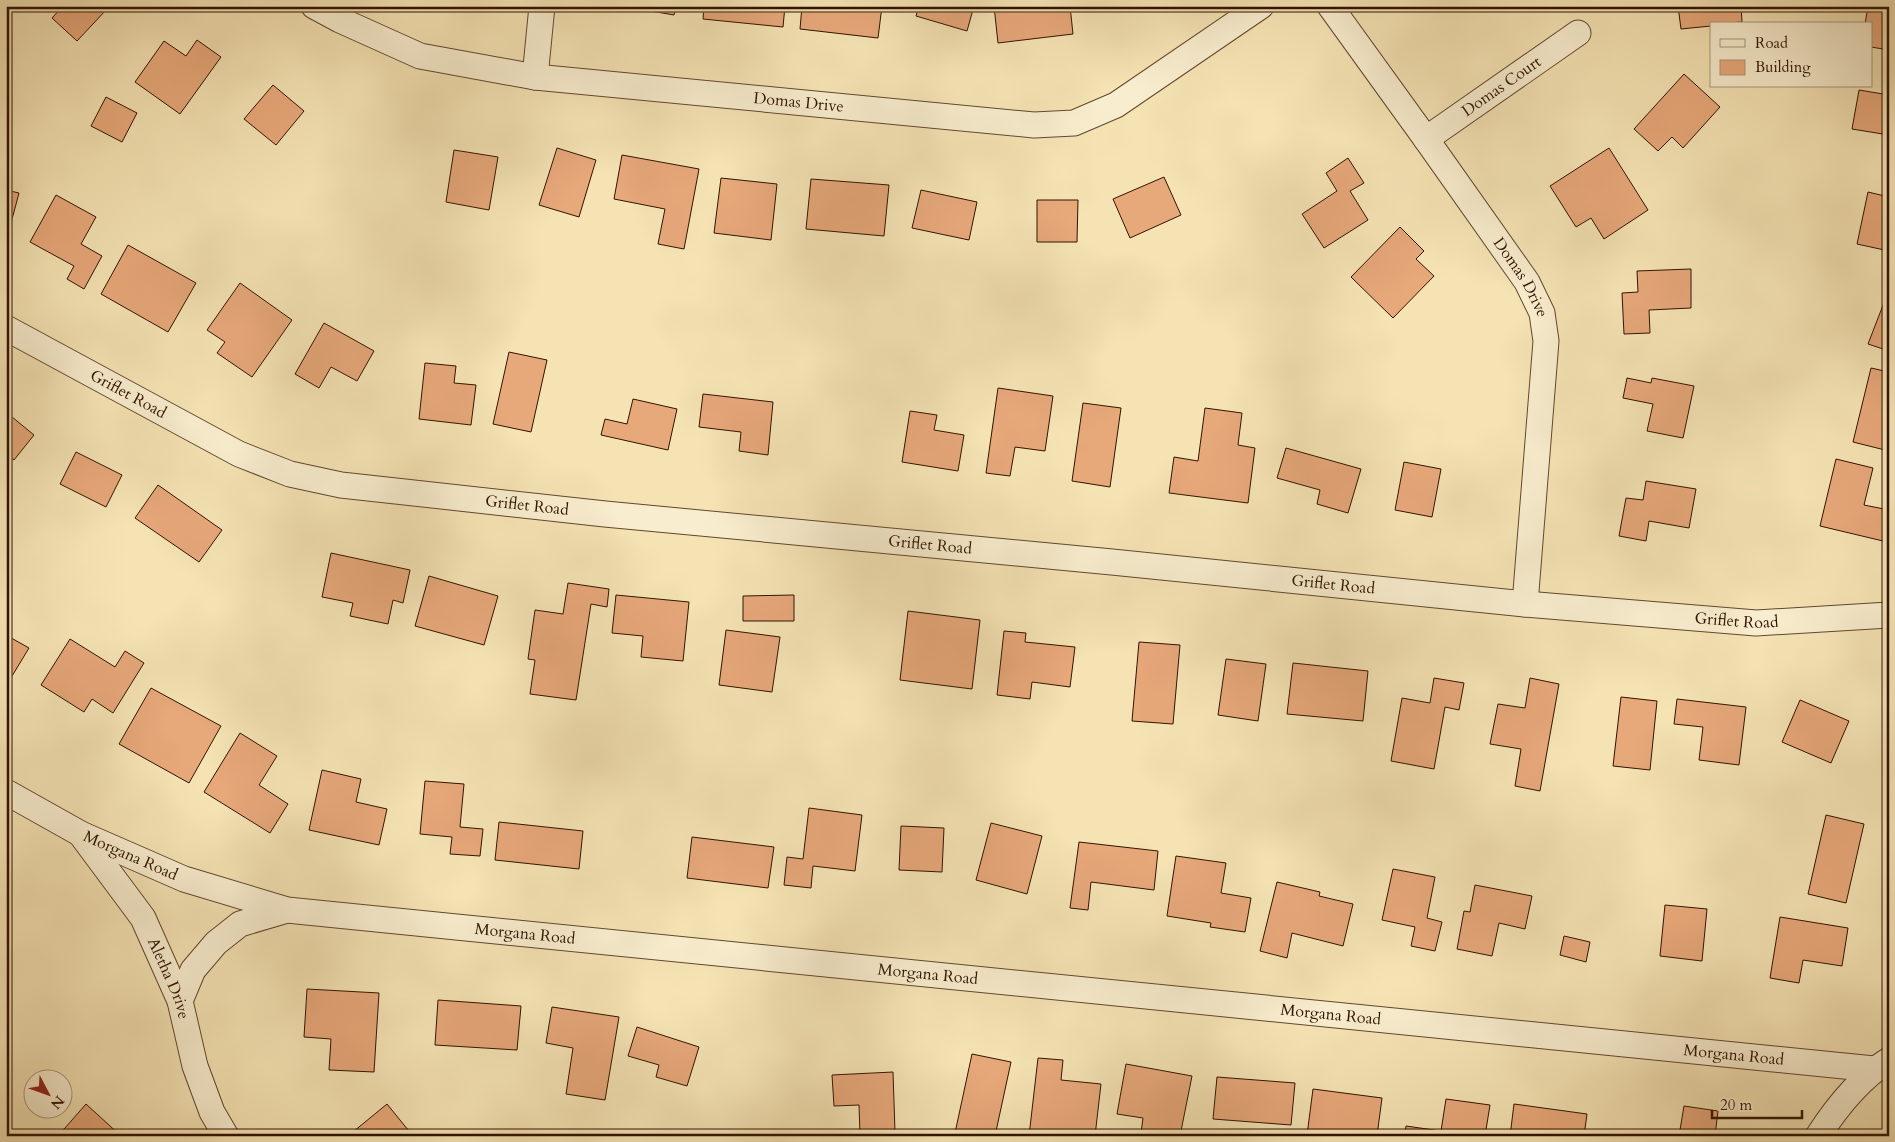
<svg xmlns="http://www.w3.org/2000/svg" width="1895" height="1142" viewBox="0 0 1895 1142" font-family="Cardo,serif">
	<rect width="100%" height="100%" fill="#f5e3b4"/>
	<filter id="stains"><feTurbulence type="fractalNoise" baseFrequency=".004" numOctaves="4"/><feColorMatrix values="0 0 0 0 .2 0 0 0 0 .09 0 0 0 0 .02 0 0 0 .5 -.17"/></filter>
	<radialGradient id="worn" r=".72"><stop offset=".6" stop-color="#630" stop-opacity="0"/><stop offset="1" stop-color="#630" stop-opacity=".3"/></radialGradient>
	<!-- building -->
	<g fill="#e7a87a" stroke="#311300">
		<path d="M63,6H104L107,9L77,41L52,18Z"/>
		<path d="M622,6H676L674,15Z"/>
		<path d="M704,6H785L783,27L703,19Z"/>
		<path d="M802,6H882L878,38L800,29Z"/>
		<path d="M919,6H974L967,31L916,16Z"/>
		<path d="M994,6H1070L1073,34L998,43Z"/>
		<path d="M1678,6H1741L1742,22L1711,24V26L1681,29Z"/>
		<path d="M1868,6H1889V50L1871,47V24H1865Z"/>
		<path d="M197,40L221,57L180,114L135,82L164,41L186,56Z"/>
		<path d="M1684,74L1720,107L1683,148L1672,137L1658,151L1634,129Z"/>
		<path d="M273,85L304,111L276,145L244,119Z"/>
		<path d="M1859,90L1889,95V135L1852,129Z"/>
		<path d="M106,97L137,113L122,142L91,126Z"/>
		<path d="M557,148L596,160L579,217L539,205Z"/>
		<path d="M1609,148L1648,210L1604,239L1591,218L1576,227L1550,186Z"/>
		<path d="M454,150L498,157L489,210L446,202Z"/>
		<path d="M622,155L699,169L684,249L658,244L665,209L614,199Z"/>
		<path d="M1348,158L1364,183L1350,191L1368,220L1324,248L1302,214L1337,191L1326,173Z"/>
		<path d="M1164,177L1181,215L1130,238L1113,199Z"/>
		<path d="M721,178L777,184L771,240L714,233Z"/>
		<path d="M811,179L889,185L884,236L806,229Z"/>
		<path d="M6,190L19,193L6,242Z"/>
		<path d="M921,190L977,202L969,240L912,228Z"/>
		<path d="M1868,192L1889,197V251L1857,244Z"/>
		<path d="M56,195L96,217L81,244L102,256L84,289L67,279L74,266L30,242Z"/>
		<path d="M1037,200H1078L1077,242H1037Z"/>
		<path d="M1400,227L1424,251L1416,259L1434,276L1393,318L1351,277Z"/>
		<path d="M128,245L196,283L168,332L101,294Z"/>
		<path d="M1691,269V308L1649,310L1650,333L1624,334L1622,293L1638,292L1637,271Z"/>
		<path d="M240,283L292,320L252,377L217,353L225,342L207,330Z"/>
		<path d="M1885,300L1889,302V351L1868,344Z"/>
		<path d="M324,323L374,351L357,381L331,367L319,388L295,374Z"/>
		<path d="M509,352L547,360L531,432L493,424Z"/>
		<path d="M425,363L456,366L454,383L476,385L471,425L419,419Z"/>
		<path d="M1871,368L1889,372V451L1853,442Z"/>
		<path d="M1627,378L1651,383L1652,378L1694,386L1683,438L1647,431L1653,404L1623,398Z"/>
		<path d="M998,388L1053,396L1045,451L1015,447L1010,476L986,473Z"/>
		<path d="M703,394L773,402L768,455L739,451L741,432L699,427Z"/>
		<path d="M633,399L677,409L668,450L601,435L605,419L627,424Z"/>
		<path d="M1083,403L1121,408L1110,487L1072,481Z"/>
		<path d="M1205,408L1242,413L1238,445L1255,448L1248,503L1169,493L1174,457L1198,461Z"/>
		<path d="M910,411L937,415L934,430L964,435L958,471L902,462Z"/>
		<path d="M6,412L34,435L14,460L6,454Z"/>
		<path d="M1286,448L1361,469L1348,513L1317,504L1320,490L1277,478Z"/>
		<path d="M76,452L122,475L106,507L60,484Z"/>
		<path d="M1836,459L1873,468L1864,505L1889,510L1883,541L1820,526Z"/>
		<path d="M1404,462L1441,469L1432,517L1395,510Z"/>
		<path d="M1646,481L1696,489L1689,528L1649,521L1646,541L1619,536L1626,498L1643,500Z"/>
		<path d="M158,485L222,530L199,562L135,518Z"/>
		<path d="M331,553L410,570L403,603L393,600L388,624L350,616L353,603L322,597Z"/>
		<path d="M429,576L498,596L484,645L415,626Z"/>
		<path d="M568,583L609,589L607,607L591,604L576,700L530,694L535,660L528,659L535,610L563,614Z"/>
		<path d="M616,595L689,602L683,661L641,657L643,636L612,633Z"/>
		<path d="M794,595V621H743V596Z"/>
		<path d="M908,611L980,620L972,689L900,680Z"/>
		<path d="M726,630L780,637L772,692L719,685Z"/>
		<path d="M1004,631L1026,633L1025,642L1075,647L1070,687L1032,682L1030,699L997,695Z"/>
		<path d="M6,635L29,648L6,686Z"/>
		<path d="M70,639L115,667L125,651L144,663L113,713L92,699L84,712L41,685Z"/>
		<path d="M1139,642L1180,645L1173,724L1132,721Z"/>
		<path d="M1226,659L1266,664L1258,721L1218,715Z"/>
		<path d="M1293,663L1368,671L1363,721L1287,714Z"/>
		<path d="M1434,678L1464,683L1459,710L1445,707L1434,769L1391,761L1402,698L1430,703Z"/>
		<path d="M1530,678L1559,684L1540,791L1515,786L1521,749L1490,744L1498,704L1525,708Z"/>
		<path d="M151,688L221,726L189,783L119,744Z"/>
		<path d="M1621,697L1657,701L1650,770L1613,766Z"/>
		<path d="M1677,699L1746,707L1739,765L1699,760L1703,727L1674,724Z"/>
		<path d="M1800,700L1849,721L1831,763L1782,742Z"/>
		<path d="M240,733L277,756L259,785L288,804L270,833L204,792Z"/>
		<path d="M322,770L361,779L356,802L387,809L379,845L309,830Z"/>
		<path d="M425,781L464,784L460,827L483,829L480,856L450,854L452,837L420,834Z"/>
		<path d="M809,808L862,815L855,871L813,866L811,888L784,885L787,857L803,859Z"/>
		<path d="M1826,815L1864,824L1846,903L1808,894Z"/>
		<path d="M499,822L583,831L579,869L495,860Z"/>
		<path d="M991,823L1042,836L1027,894L976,880Z"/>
		<path d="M901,826L944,828L942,872L899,870Z"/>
		<path d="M692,837L774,847L768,888L687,878Z"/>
		<path d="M1079,842L1158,851L1154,890L1091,882L1088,910L1070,908Z"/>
		<path d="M1176,856L1226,863L1221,893L1251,898L1245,932L1210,927L1211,923L1167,916Z"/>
		<path d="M1393,869L1435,877L1427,918L1442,922L1435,951L1411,946L1415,927L1382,920Z"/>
		<path d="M1277,882L1320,892L1319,896L1353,904L1343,946L1292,933L1287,958L1260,951Z"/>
		<path d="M1475,885L1532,896L1525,929L1499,923L1492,956L1457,949L1464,911L1470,912Z"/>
		<path d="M1665,905L1707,909L1702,961L1660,956Z"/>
		<path d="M1780,917L1848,928L1842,966L1803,960L1799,983L1770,978Z"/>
		<path d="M1564,936L1590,942L1586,962L1560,955Z"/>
		<path d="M307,989L379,993L374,1072L329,1070L331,1039L304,1037Z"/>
		<path d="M438,1000L521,1006L517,1050L435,1045Z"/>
		<path d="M552,1007L619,1017L605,1100L566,1094L573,1048L546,1043Z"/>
		<path d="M637,1027L699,1047L687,1086L656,1077L659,1065L628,1056Z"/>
		<path d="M972,1054L1011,1062L995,1136H968L955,1133Z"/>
		<path d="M1038,1058L1063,1060L1061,1080L1101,1084L1095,1136H1029Z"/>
		<path d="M1126,1064L1192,1076L1180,1136H1155L1141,1133L1143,1118L1117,1114Z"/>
		<path d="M893,1072L895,1132L860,1134L859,1105L834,1106L832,1075Z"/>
		<path d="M1217,1077L1295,1083L1291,1125L1213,1119Z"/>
		<path d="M1313,1089L1382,1098L1377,1136L1307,1135Z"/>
		<path d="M1446,1099L1490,1105L1485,1136H1405L1406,1126L1441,1131Z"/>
		<path d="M86,1104L121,1136H58Z"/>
		<path d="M387,1104L413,1136H348Z"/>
		<path d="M1514,1104L1587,1114L1584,1136H1510Z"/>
		<path d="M1684,1106L1718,1111L1715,1136H1679Z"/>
	</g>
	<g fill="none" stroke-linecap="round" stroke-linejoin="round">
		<defs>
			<g id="minor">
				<path id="s1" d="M314,6L340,20L420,56L535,77L1034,125L1074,123L1116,105L1261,6"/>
				<path id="s2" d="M1330,6L1426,139L1527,282L1542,313L1546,341L1525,604"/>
				<path d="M535,77L542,6"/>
				<path id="s3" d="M1426,139L1578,33"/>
				<path id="s4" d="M6,328L239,454L290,474L341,485L605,514L1112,562L1525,604L1756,623L1889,615"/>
				<path id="s5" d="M6,792L81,834L184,879L287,910L1874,1069"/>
				<path id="s6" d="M82,836L143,918L180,1001L195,1066L212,1112L226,1136"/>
				<path d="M180,1001L193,970L216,943L240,924L287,910"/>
				<path d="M1818,1136C1836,1108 1860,1078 1889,1060"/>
			</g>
		</defs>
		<!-- minor casing -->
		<use href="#minor" stroke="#62472d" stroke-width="27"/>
		<!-- minor -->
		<use href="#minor" stroke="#f8edce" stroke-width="25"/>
	</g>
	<g text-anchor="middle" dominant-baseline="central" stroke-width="4" stroke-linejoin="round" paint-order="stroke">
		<!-- street labels -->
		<g font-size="16" fill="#311300" stroke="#f8edce">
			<text stroke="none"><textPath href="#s3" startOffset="92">Domas Court</textPath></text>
			<text stroke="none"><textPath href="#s1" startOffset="499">Domas Drive</textPath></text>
			<text stroke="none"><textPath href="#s2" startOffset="332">Domas Drive</textPath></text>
			<text stroke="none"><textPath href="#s4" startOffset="139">Griflet Road</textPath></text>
			<text stroke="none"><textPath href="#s4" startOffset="559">Griflet Road</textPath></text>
			<text stroke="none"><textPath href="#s4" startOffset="964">Griflet Road</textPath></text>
			<text stroke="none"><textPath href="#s4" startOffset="1369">Griflet Road</textPath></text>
			<text stroke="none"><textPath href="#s4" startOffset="1774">Griflet Road</textPath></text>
			<text stroke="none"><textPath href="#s5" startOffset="140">Morgana Road</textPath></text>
			<text stroke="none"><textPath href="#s5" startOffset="545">Morgana Road</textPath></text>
			<text stroke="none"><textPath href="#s5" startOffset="950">Morgana Road</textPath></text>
			<text stroke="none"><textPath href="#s6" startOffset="168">Aletha Drive</textPath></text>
			<text stroke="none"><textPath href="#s5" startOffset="1355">Morgana Road</textPath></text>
			<text stroke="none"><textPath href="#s5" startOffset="1760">Morgana Road</textPath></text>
		</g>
	</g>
	<!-- margin -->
	<rect width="1895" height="1142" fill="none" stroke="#f5e3b4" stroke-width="25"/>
	<rect x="8" y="8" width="1880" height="1127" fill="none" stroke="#311300" stroke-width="2.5"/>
	<rect x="12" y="12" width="1870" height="1117" fill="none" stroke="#311300"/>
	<!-- legend -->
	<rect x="1710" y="22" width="162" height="65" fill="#f8edce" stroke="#a8967c"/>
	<rect x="1720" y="39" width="25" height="8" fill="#f8edce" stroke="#a8967c"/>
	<text x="1755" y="48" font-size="15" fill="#311300">Road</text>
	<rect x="1720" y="60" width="25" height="15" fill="#e7a87a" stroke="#a8967c"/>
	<text x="1755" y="72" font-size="15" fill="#311300">Building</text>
	<!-- north arrow -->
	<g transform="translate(48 1094) rotate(131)"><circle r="24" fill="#f8edce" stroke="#a8967c"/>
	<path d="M0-4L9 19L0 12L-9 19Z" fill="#8f2418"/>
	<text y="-8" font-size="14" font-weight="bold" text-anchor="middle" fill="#311300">N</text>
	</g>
	<!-- scale -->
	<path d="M1712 1110v8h90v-8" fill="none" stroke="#311300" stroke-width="2.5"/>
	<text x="1720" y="1110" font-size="15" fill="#311300" stroke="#f8edce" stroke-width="4" paint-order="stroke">20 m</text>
	<rect width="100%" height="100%" filter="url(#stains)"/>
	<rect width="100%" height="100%" fill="url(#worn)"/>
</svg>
